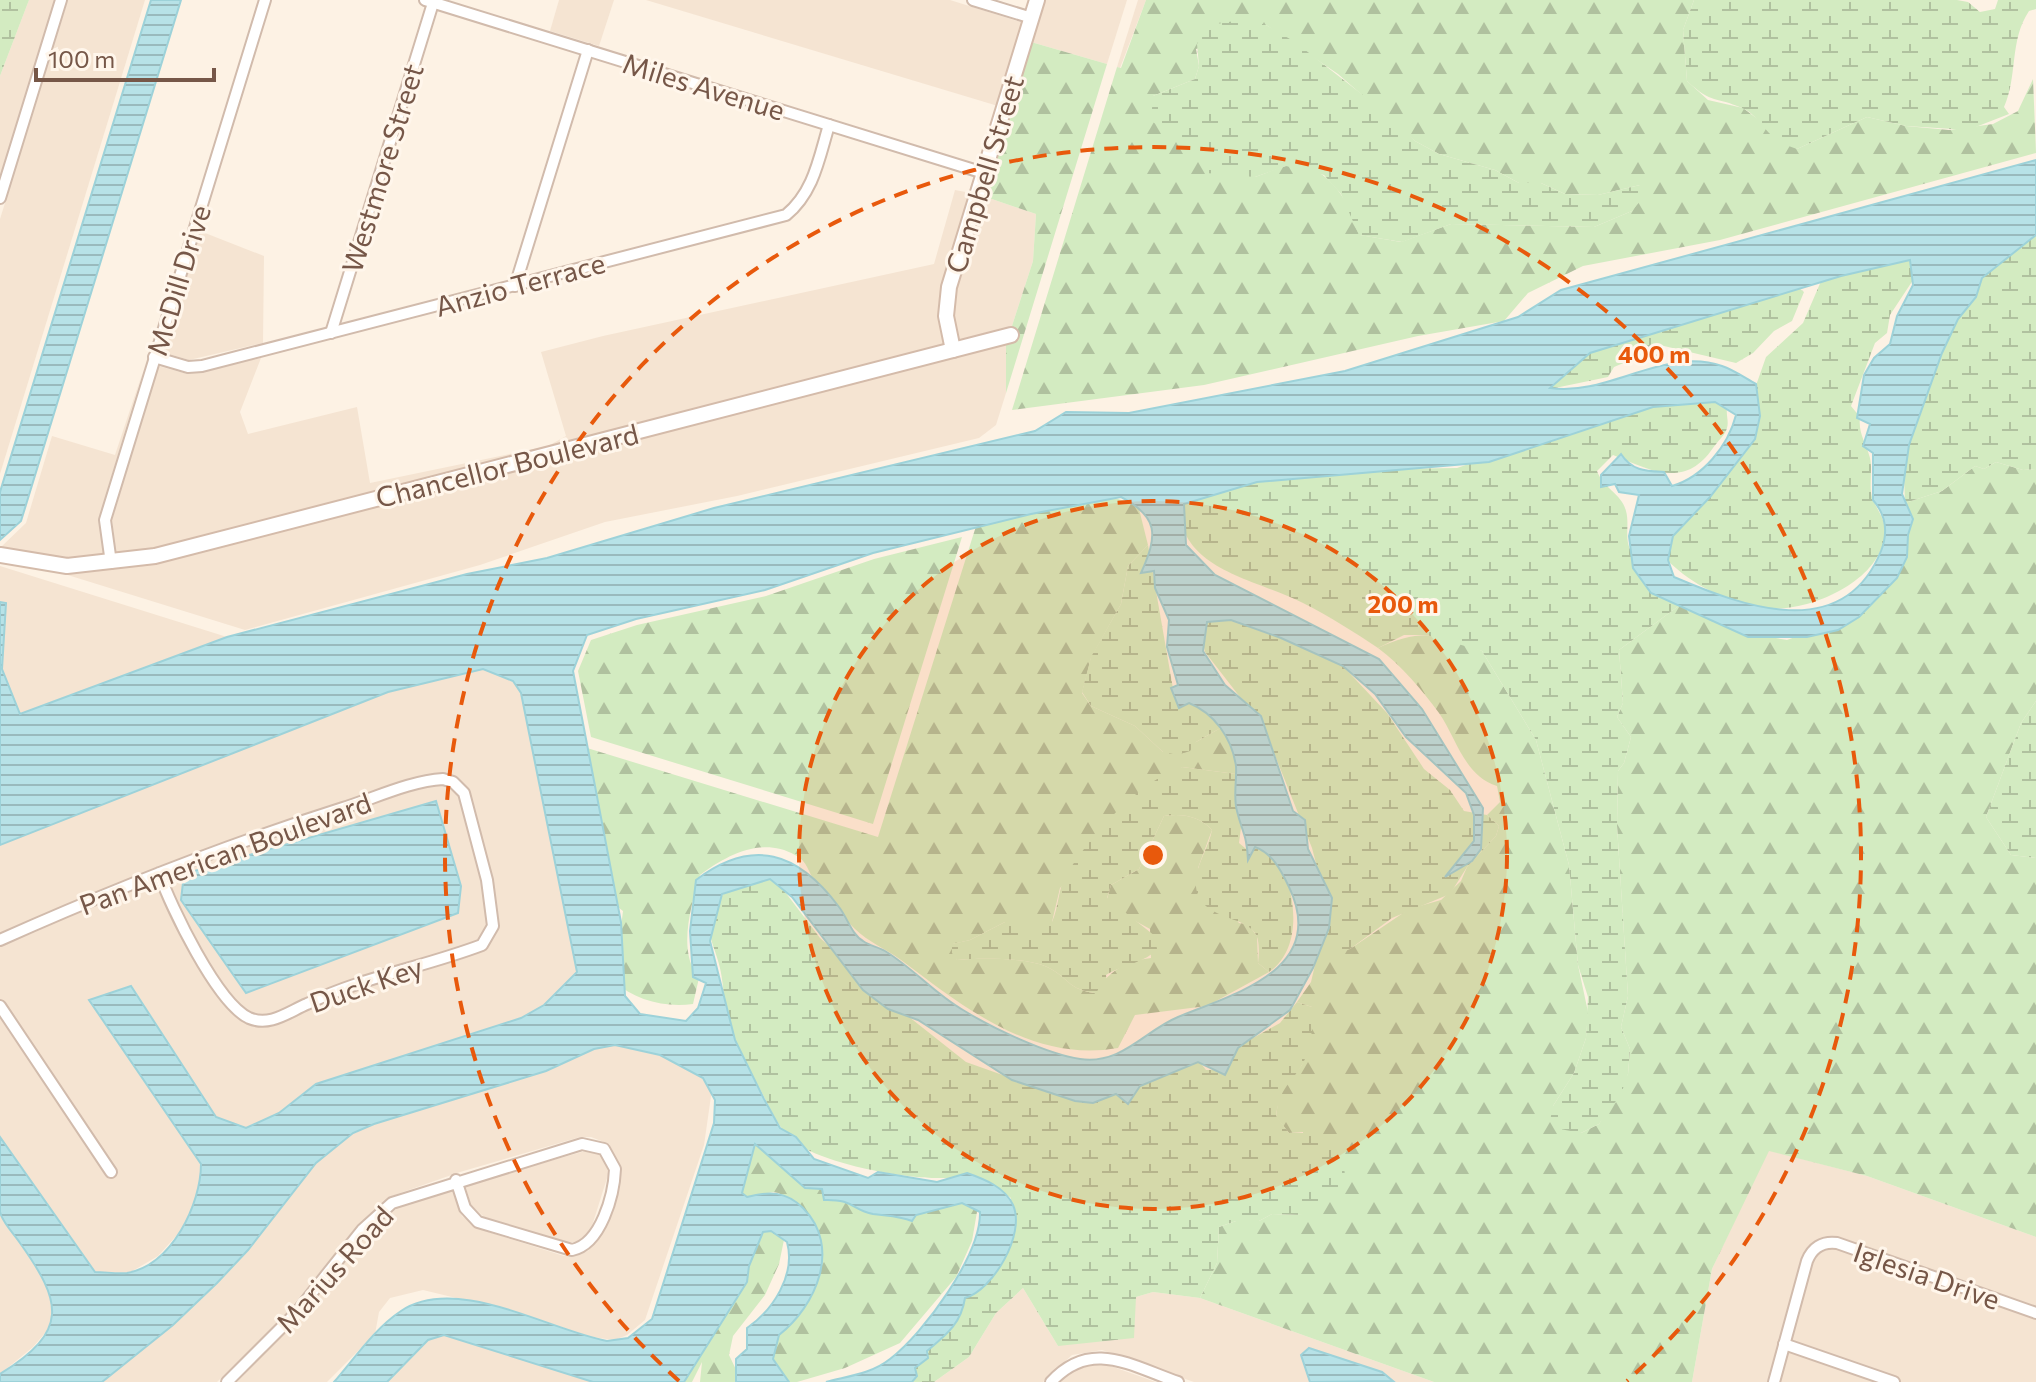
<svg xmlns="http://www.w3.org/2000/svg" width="2036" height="1382" viewBox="0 0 2036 1382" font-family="Commissioner,sans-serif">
	<defs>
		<pattern id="forest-firs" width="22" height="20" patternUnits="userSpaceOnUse" patternTransform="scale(2)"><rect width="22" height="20" fill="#d3ebc1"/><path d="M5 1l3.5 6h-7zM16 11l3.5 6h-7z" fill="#b0c19f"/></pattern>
		<pattern id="wetland-marsh" width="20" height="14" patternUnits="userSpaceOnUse" patternTransform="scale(2)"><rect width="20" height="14" fill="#d3ebc1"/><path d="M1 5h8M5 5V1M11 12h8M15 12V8" fill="none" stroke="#b0c19f"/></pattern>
		<pattern id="water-rules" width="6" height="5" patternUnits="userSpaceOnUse" patternTransform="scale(2)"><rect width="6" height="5" fill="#b7e2e7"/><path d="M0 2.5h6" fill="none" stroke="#99babd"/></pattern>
	</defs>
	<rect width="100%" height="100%" fill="#fdf2e4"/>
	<!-- residential -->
	<g fill="#f5e4d2">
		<path d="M29,0H55L0,178V76Z"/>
		<path d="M68,0H145L0,474V219Z"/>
		<path d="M559,0H614L599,46L550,31Z"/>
		<path d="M646,0H950L1024,23L998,106Z"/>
		<path d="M1044,0H1127L1107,64L1031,42Z"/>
		<path d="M1138,0H1146L1120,68L1117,67Z"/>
		<path d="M955,190L971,193L940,300L945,346L154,549L116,555L112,520L158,366L188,374L261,358L240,412L248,434L357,407L370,483L548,446L566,436L541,352L603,336L934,264Z"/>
		<path d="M983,196L1036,214L1033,261L1011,329L957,342L952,315L955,288Z"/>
		<path d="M200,231L264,256L263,343L189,360L162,352Z"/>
		<path d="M1006,344V393L996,425L979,438L737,496L605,522L480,565L245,630L58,572L106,570L156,562Z"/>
		<path d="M143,371L99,518L104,557L67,559L0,548L26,523L52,436L115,455Z"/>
		<path d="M0,566L227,637L19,714L2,669L6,604L0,602Z"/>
		<path d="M483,669L513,681L521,692L577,973L544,1005L521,1018L316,1084L279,1113L246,1128L216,1117L132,986L90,1001L201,1164V1189L187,1224L158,1256L129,1273L95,1272L0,1137V845L387,692Z"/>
		<path d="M612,1040L684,1060L712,1089L704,1145L645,1320L627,1335L615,1340L591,1337L522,1314L423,1290L390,1298L379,1312L375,1334L327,1382H237L312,1304L370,1230L400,1206L452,1188L462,1216L479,1229L564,1256L588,1251L602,1234L621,1168L609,1144L591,1137H580L460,1172L389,1197L358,1225L280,1321L217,1382H80L289,1172L370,1112Z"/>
		<path d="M589,1150L601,1155L607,1162L608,1175L591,1229L578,1242H563L484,1217L471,1205L465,1185Z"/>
		<path d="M1768,1150L1867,1176L2036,1237V1382H1692L1712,1269Z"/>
		<path d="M0,1215L44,1276L54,1300L51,1326L33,1347L0,1374Z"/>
		<path d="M1023,1288L1058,1346L1136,1297L1153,1292L1200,1298L1434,1382H1391L1301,1356L1310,1382H1194L1102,1350L1072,1355L1043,1382H934L969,1357L996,1313Z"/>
		<path d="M425,1334L450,1336L515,1353L598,1382H378Z"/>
		<path d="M1090,1364H1105L1156,1382H1060L1076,1368Z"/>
	</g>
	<!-- forest -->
	<g fill="url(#forest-firs)" fill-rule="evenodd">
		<path d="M1146,0H1694L1683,30L1687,81L1708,100L1743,108L1797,149L1867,117L1906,126L1949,130L1993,124L2018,111L2033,79L2036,153L1720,240L1583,266L1528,293L1504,321L1418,336L1204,385L1012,410L1117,67L1121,68ZM1266,25L1338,74L1415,141L1439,154L1495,170L1519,183H1541L1565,194L1598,195L1640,185L1632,211L1594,227L1451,224L1401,242L1360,235C1349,202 1328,161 1286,166C1276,168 1265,174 1255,177L1196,148L1153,96L1195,79L1199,66L1196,49Z"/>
		<path d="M1031,42L1107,64L1006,393V344L1019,340L1017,328L1011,329L1033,261L1036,214L983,196Z"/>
		<path d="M1996,462L2023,470L2036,469V701L2021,723L1986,817L2011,855L2036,858V1237L1867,1176L1769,1151L1712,1269L1692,1382H1434L1200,1298L1217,1263L1219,1227L1236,1221H1259L1272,1214L1302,1215L1303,1132L1289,1133L1276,1117L1279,1094L1302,1065L1312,1007L1297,1002L1311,982L1318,952L1350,949L1409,909L1441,900L1461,881L1467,867L1496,836L1499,826L1487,815L1500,802L1497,786C1464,776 1456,737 1439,713C1422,690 1401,665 1378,648C1417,629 1443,632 1482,651L1536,740L1569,865L1578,965L1588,1012L1586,1038L1574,1073L1553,1106L1581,1133L1599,1124L1628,1074L1630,1049L1621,1027L1628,996L1617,826L1618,771L1624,763L1631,737L1617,717L1623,703L1619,650L1680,605L1742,632L1787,640L1863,612L1905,503L1942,491L1975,466L1984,469Z"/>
		<path d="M1083,496L1118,499L1138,505L1148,545L1128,566L1121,604L1091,658L1082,693L1091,706L1135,726L1163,752L1196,742L1224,726L1237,742L1236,774L1182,767L1060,888L1052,922H1005L970,940L953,944L957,960C981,958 1031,957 1051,969C1070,980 1069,989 1094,993C1109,972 1124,961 1151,958L1150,929L1128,917L1107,899L1111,885L1139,869L1164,816C1181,813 1200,816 1212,830L1198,868L1239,923L1248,924L1257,936L1258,963L1269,972L1207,1006L1135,1015L1118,1048C1033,1063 965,1008 901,960C886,949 868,942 855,929C842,916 827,898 816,883C808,873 808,861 795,855C761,836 726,856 700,875C691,906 677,952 699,978L693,1004C665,1008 634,1000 614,981L623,911C611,902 610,891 613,876L600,860L574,744L878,837L977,523Z"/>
		<path d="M962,537L873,824L591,737L578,671L591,640L637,625L766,596L874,559Z"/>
		<path d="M748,1138L810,1184L853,1205L906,1217L949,1200L978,1206L972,1241L956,1277L900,1343L845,1368L797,1382H784L776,1374L769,1340L782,1327L803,1210C769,1182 776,1194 739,1201Z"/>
		<path d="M770,1226L785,1235L779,1264L765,1295L733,1336L729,1355L742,1382H700L702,1362L692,1382H672L747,1244Z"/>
	</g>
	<!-- wetland -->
	<g fill="url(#wetland-marsh)">
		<path d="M0,0H29L0,76Z"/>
		<path d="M1694,0H1957L1968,2L1980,12L1995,9L1998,0H2036V9L2029,11C2009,41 2018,76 2004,107L2009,114L1968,130L1906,126L1867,117L1797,149C1763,139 1763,117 1742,108C1715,96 1713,105 1687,81L1683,30Z"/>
		<path d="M1246,19L1266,25L1295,42L1391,117L1415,141L1439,154L1495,170L1519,183H1541L1565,194L1598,195L1640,185L1650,189L1632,211L1594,227L1451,224L1402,242L1359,235L1341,194L1324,175L1286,166L1255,177L1206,173C1190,133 1184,141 1151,121L1153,96L1195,79L1199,66L1197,44L1211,25Z"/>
		<path d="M2036,229V469L2023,470L1996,462L1984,469L1975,466L1942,491L1905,503L1903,449L1918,390L1989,260Z"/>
		<path d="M1909,256L1919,271L1890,315L1887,333L1875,343L1851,406L1860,417C1858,434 1866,442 1870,458C1873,471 1868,489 1873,500C1880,515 1888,523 1884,540C1875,585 1801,616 1759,607C1724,600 1694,586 1668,561L1665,531L1705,489L1753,394L1766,357L1803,323L1825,272L1836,268L1857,273Z"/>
		<path d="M1799,288L1804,292L1792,321L1774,331L1753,353L1736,363L1664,346L1614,367L1608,377L1526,394L1569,359Z"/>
		<path d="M1683,396L1712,399L1727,409C1726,415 1729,422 1727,428C1726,434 1717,442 1713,448C1685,489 1652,471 1613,455L1597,471C1603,488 1622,494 1626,511C1629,521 1626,533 1628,543C1634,570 1661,587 1680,605L1619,650L1623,703L1617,717L1631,737L1624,763L1618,771L1617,826L1628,996L1621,1027L1630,1049L1628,1074L1621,1094L1599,1124L1581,1133L1560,1129L1550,1121L1553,1106L1574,1073L1586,1038L1588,997L1578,965L1569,865L1536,740L1482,651L1427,635H1404L1378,648C1354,632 1329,616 1303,603C1252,577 1171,569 1180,494L1311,470L1457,468L1611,415L1640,411Z"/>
		<path d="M1148,545L1175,700L1206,706L1224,726L1196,742L1190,751L1178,755L1163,752L1135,726L1091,706L1082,692L1091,657L1121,604L1128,566Z"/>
		<path d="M1216,607L1341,664L1387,713L1424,769L1450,790L1464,811L1487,815L1499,826L1496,836L1467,867L1450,894L1392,918L1350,949L1338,954L1318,952L1324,894L1312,848L1264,728L1205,652L1198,617Z"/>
		<path d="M2036,701V858L2011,855L1986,817L2021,723Z"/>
		<path d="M1182,767L1236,774L1235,798L1243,812L1239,843L1251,853L1259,843C1267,852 1279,862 1284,873C1297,903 1300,951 1269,972L1258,963C1259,954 1260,940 1255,933C1243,914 1192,920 1196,878C1198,862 1209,846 1212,830C1200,816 1181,813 1164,816L1139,869L1111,885L1107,898L1155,936L1157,949C1147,962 1122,965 1106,975L1107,984L1094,993C1069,989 1070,980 1051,969C1031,957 980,958 957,960L952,953V944L970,940L1005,922H1052C1059,906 1058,889 1066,875C1092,834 1136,783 1182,767Z"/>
		<path d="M773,876L820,938L894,1005L966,1062L1050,1092L1107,1098L1195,1056L1206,1070H1216L1244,1043L1280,1023L1297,1002L1312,1007C1313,1027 1312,1047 1302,1065C1288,1087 1280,1088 1276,1116L1289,1133C1332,1130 1350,1153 1344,1194L1302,1215L1272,1214L1259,1221H1236L1219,1227L1217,1263L1200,1298L1153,1292L1136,1297L1134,1338L1058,1346L1023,1288L996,1313L969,1357L934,1382H888L915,1369L941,1334L1010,1213L1011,1198C976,1171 973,1179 932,1178C898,1177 811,1162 788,1136C776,1123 768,1104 760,1089C741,1055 726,1026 723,987C719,937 692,937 729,886Z"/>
	</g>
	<!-- water -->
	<g fill="url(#water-rules)" stroke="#9dd2d9" stroke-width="2" fill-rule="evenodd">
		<path d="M151,0H181L21,521L0,540V492Z"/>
		<path d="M2036,160V235L1982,278L1976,297L1958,319L1942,353L1909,445L1902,494L1913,519L1908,535L1907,557L1897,578L1859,617L1838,630L1807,637H1748L1651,593L1633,568L1629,536L1639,495L1619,492L1615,484L1601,487V475L1621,454C1632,471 1646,471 1664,472L1672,486C1703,477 1728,446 1736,415L1715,402L1653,407L1489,462L1257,482L1184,504L1186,545L1215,575L1379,659L1422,709L1483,808L1481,849L1472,861L1445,877L1474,841V815L1466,793L1406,737L1375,694L1343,666L1281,638L1231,620L1207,622L1203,651L1225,685L1261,716L1293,811L1305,820L1308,849L1332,898L1329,928L1313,968L1290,1010L1238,1048L1225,1075L1198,1062L1140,1086L1128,1104L1116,1094L1093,1103L1075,1101L1012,1080L918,1020L888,1009L863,990L792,897L770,879L722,894L710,941L735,1040L764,1099L780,1128L796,1137L814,1159L868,1178L878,1172L937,1182L967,1173C984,1179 1005,1187 1013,1205C1026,1234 993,1290 965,1298C961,1324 946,1335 927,1351L928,1358L915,1368L917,1376L912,1382H826C848,1376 871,1374 890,1359C924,1333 981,1255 980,1212L962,1203L916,1215L912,1221C899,1216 887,1216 873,1214C852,1210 854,1199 824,1200L822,1189L805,1188L755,1144L742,1193L747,1197C769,1191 786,1191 803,1208C842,1247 816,1306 779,1335L773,1359L789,1382H736V1359L747,1349V1328C773,1310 796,1275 787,1242L771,1231L763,1232L749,1266L747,1282L684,1382H593L444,1335L428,1340L387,1382H334C354,1359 375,1328 401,1311C456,1274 549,1330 607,1341L628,1338L652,1319L714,1123L715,1100L703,1078L660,1055L615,1045L594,1049L546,1071L374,1124L353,1133L316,1163L248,1250L217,1283L173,1325L102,1382H0V1374C70,1331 62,1302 20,1243C14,1234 2,1222 0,1212C0,1188 0,1160 0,1137L95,1272C105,1272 117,1274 127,1273C172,1265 201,1204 201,1164L89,1000L131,986L216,1117L246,1128L279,1113L316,1084L521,1018L544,1005L577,972L521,693L513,681L483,669L388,692L0,845V602L6,603L2,669L20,714L227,637L467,574L547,558L714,508L1035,431L1066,412L1129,413L1345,371L1518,317L1561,290ZM1910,260L1913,285L1897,316L1890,344L1874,358L1864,375L1857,418L1870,424L1863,446L1873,453V500C1886,515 1888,533 1881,551C1843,645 1742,606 1674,577L1668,560L1673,536L1710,497L1755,439L1760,416L1756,384C1745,378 1734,370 1722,366C1665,346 1607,397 1550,388L1590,353L1841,276ZM1121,497C1159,517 1158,535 1141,573L1154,571L1155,588L1169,620L1167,647L1178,685L1171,688L1179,708L1189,703C1214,713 1232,738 1236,766C1237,781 1233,797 1237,811C1242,832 1247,835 1248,860L1255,847C1272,853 1281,870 1289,887C1329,970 1233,994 1178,1017C1144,1031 1122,1065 1080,1059C1047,1054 992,1028 963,1010C935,994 913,968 885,951C878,947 870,946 863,941C852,935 847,917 839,907C798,852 753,837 696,880L690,931L693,977L706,983L698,1008L686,1021L640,1014L625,996L621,922L573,671L587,635L636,619L765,590L873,553L1031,514Z"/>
		<path d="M436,801L461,886L458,913L246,993L181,900L184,874Z"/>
		<path d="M1309,1348L1382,1372L1393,1381L1310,1382L1301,1355Z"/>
	</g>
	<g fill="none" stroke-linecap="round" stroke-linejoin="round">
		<defs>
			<g id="street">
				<path d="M425,0L984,173"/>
				<path d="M973,0L1032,18"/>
				<path d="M0,198L61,0"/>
				<path d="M515,286L588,50"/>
				<path d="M331,333L433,3"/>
				<path d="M154,357L188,367L202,366L786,215C814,192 819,158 829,125"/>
				<path d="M111,563L105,520L265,0"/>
				<path d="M0,940C112,890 226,845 343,808C375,798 410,781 443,779L453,782L464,793L487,880L493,926L482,945C424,967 363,977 307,1004C288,1012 270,1027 249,1018C217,1003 171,907 159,873"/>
				<path d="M0,1006L111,1172"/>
				<path d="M1784,1344L1894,1382"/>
				<path d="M227,1382L296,1313L362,1230L392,1203L582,1144L604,1149L615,1169C614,1195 601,1244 572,1250L478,1222L465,1208L456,1180"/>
				<path d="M1051,1382C1091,1338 1131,1366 1178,1382"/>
				<path d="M1774,1382L1807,1261C1812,1248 1822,1241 1837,1243L2036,1313"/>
			</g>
			<g id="secondary">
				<path d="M953,350L946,316L949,287L1037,0"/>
				<path d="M0,555L67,566L155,556L1011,335"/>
			</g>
		</defs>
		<!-- street casing -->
		<use href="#street" stroke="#d1bbac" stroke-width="14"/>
		<!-- secondary casing -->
		<use href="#secondary" stroke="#d4bbaa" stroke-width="18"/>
		<!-- street -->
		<use href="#street" stroke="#fff" stroke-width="10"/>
		<!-- secondary -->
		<use href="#secondary" stroke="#fff" stroke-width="14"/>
	</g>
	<!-- distance rings -->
	<circle cx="1153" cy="855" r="354" fill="#e8590c" fill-opacity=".12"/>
	<g fill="none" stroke="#e8590c" stroke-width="4" stroke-dasharray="14 10">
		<circle cx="1153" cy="855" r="354"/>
		<path d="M679 1381A708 708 0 1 1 1627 1381"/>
	</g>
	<g text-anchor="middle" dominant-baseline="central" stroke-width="6" stroke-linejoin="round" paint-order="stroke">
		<!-- street labels -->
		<g font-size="28" fill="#765748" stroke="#fff6eb">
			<text transform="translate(704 86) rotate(17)">Miles Avenue</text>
			<text transform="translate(382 168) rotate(-73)">Westmore Street</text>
			<text transform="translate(984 174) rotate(-73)">Campbell Street</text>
			<text transform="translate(178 280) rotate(-73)">McDill Drive</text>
			<text transform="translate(520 284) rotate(-15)">Anzio Terrace</text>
			<text transform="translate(507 465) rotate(-14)">Chancellor Boulevard</text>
			<text transform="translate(225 853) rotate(-20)">Pan American Boulevard</text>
			<text transform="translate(366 984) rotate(-19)">Duck Key</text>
			<text transform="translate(334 1269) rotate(-48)">Marius Road</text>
			<text transform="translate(1927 1275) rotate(19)">Iglesia Drive</text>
		</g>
	</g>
	<circle cx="1153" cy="855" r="12" fill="#e8590c" stroke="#fff6eb" stroke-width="4"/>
	<g font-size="24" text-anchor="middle" font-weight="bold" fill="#e8590c" stroke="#fff6eb" stroke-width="6" stroke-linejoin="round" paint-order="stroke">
		<text x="1654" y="363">400 m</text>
		<text x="1403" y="613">200 m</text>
	</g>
	<!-- scale -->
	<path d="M36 68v12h178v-12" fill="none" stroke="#765748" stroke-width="4"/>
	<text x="48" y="68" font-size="24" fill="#765748" stroke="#fff6eb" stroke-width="6" paint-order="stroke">100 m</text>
</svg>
